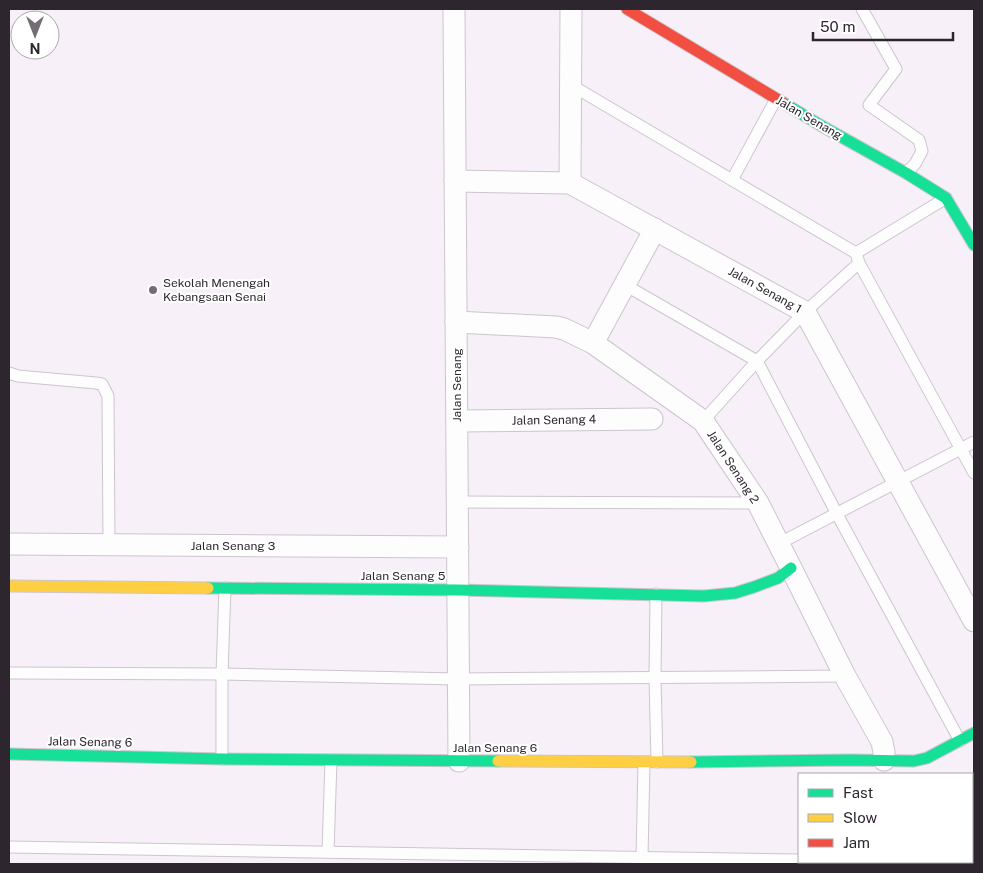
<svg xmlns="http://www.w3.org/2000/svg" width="983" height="873" viewBox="0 0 983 873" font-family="'Public Sans',sans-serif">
	<rect width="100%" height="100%" fill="#f7f0f8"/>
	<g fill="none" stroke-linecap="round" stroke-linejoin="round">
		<defs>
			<g id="lane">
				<path d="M862,9L896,69L869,105L919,140L922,151L915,164L906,173"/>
				<path d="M571,85L856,253L859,263L974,473"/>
				<path d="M732,180L776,99"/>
				<path d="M856,253L946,198"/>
				<path d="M625,285L757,361L837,514L960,741"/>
				<path d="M9,373L18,376L96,383L102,384L108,396L109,545"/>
				<path d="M703,421L757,361L805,312L859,263"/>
				<path d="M457,502L758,503"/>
				<path d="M778,544L974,442"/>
				<path d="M656,594L655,678L657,762"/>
				<path d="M9,673L222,674L458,679L845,676"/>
				<path d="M222,759V674L225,588"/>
				<path d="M9,847L799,860"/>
				<path d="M328,852L331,760"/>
				<path d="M642,857L644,762"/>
			</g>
			<g id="street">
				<path d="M454,9L459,761"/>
				<path d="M455,181L570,183L805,312L974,621"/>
				<path d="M570,183L571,9"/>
				<path d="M456,322L556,327L564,329L593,343L703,421L758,503L791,568L845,676L882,742L884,752V760"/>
				<path d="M593,343L655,229"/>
				<path d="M457,421L652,419"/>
				<path d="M9,544L458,547"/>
			</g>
			<g id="fast">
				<path d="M782,102L820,125L906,173L946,198L974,245"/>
				<path d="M208,588L458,590L704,596L735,593L754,587L778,578L791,568"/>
				<path d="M9,754L222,759L498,761"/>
				<path d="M691,762L850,760L914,761L927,758L974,733"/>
			</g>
			<g id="slow">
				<path d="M9,586L208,588"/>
				<path d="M498,761L691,762"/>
			</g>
			<path id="jam" d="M627,9L782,102"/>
		</defs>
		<!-- lane casing -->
		<use href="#lane" stroke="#ccc5cd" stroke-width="13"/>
		<!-- street casing -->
		<use href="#street" stroke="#ccc5cd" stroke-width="23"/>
		<!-- fast casing -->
		<use href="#fast" stroke="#ccc5cd" stroke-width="13"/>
		<!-- slow casing -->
		<use href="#slow" stroke="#ccc5cd" stroke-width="13"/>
		<!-- jam casing -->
		<use href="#jam" stroke="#ccc5cd" stroke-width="13"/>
		<!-- lane -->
		<use href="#lane" stroke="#fefdfe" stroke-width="11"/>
		<!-- street -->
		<use href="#street" stroke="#fefdfe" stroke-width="21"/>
		<!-- fast -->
		<use href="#fast" stroke="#16e098" stroke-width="11"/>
		<!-- slow -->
		<use href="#slow" stroke="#ffcf43" stroke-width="11"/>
		<!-- jam -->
		<use href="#jam" stroke="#f24e42" stroke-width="11"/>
	</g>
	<!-- markers -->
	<circle fill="#746d75" stroke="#fff" stroke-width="2" cx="153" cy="290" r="5"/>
	<g text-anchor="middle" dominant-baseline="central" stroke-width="4" stroke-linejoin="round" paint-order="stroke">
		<!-- street labels -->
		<g font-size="12" fill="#2d262f" stroke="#fff">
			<text transform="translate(809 118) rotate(30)">Jalan Senang</text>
			<text transform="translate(765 290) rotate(29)">Jalan Senang 1</text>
			<text transform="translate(457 385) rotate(-90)">Jalan Senang</text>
			<text transform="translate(554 420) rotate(-1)">Jalan Senang 4</text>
			<text transform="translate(733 467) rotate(57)">Jalan Senang 2</text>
			<text x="233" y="546">Jalan Senang 3</text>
			<text x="403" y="576">Jalan Senang 5</text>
			<text transform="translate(90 742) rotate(1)">Jalan Senang 6</text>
			<text x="495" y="748">Jalan Senang 6</text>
		</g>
		<!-- poi labels -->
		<g font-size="12" fill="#2d262f" stroke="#fff" text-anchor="start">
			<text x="163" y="283">Sekolah Menengah<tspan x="163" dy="14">Kebangsaan Senai</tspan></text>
		</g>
	</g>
	<!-- border -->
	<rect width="983" height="873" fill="none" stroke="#2d262f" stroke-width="20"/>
	<!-- legend -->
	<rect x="798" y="773" width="175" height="90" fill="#ffffff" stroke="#aba8ac"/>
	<rect x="808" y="789" width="25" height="8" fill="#16e098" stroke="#aba8ac"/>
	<text x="843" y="798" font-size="15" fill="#2d262f">Fast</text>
	<rect x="808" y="814" width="25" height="8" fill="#ffcf43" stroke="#aba8ac"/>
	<text x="843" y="823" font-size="15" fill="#2d262f">Slow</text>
	<rect x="808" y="839" width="25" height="8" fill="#f24e42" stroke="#aba8ac"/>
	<text x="843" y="848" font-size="15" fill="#2d262f">Jam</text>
	<!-- north arrow -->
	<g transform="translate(35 35) rotate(180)"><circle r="24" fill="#ffffff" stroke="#aba8ac"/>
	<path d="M0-4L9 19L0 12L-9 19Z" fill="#746d75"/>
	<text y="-8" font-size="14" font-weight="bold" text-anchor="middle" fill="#2d262f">N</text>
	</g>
	<!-- scale -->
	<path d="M813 32v8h140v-8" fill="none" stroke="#2d262f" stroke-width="2.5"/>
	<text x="820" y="32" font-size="15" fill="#2d262f" stroke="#ffffff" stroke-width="4" paint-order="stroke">50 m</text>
</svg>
